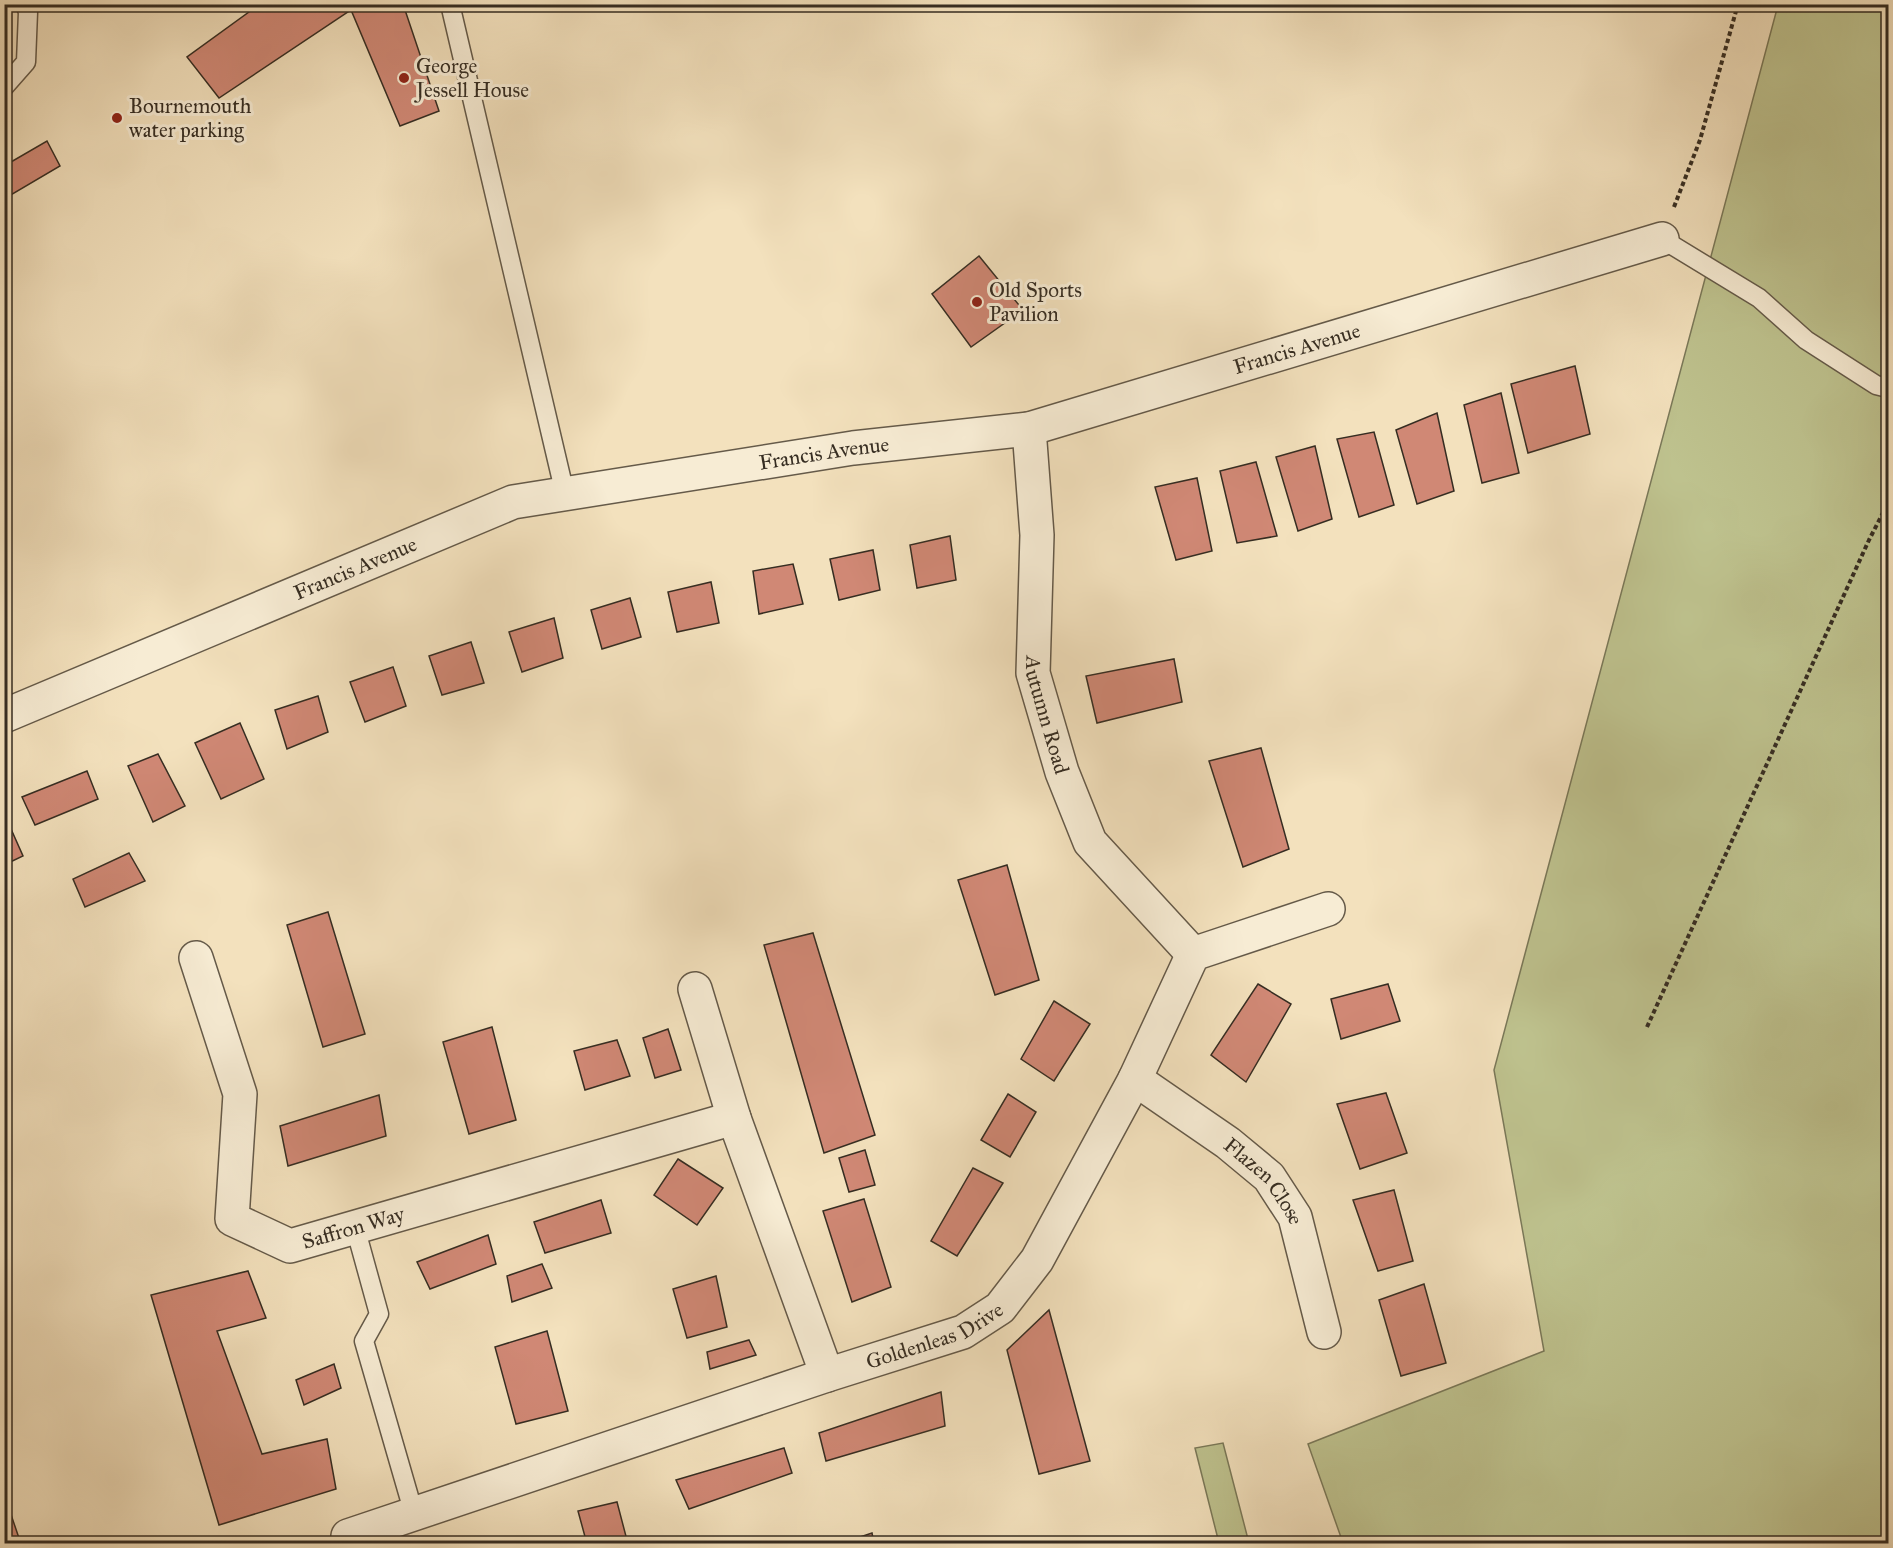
<svg xmlns="http://www.w3.org/2000/svg" width="1893" height="1548" viewBox="0 0 1893 1548" font-family="'IM FELL Great Primer',serif">
	<rect width="100%" height="100%" fill="#f3e1bd"/>
	<filter id="stains"><feTurbulence type="fractalNoise" baseFrequency=".00333" numOctaves="4"/><feColorMatrix values="0 0 0 0 .2 0 0 0 0 .09 0 0 0 0 .02 0 0 0 .5 -.17"/></filter>
	<radialGradient id="worn" r=".72"><stop offset=".6" stop-color="#630" stop-opacity="0"/><stop offset="1" stop-color="#630" stop-opacity=".3"/></radialGradient>
	<!-- green -->
	<g fill="#bec28e" stroke="#7a7858" stroke-width="1.5">
		<path d="M1778,5H1888V1543H1343L1308,1444L1544,1351L1494,1070Z"/>
		<path d="M1223,1443L1249,1543H1219L1195,1448Z"/>
	</g>
	<!-- building -->
	<g fill="#d08875" stroke="#362d22" stroke-width="1.5">
		<path d="M260,4H403L439,111L400,126L351,10L219,98L187,57Z"/>
		<path d="M47,141L60,166L4,199V166Z"/>
		<path d="M979,256L1023,310L971,347L932,294Z"/>
		<path d="M1575,366L1590,434L1528,453L1511,384Z"/>
		<path d="M1501,393L1519,473L1482,483L1464,405Z"/>
		<path d="M1437,413L1454,491L1417,504L1396,430Z"/>
		<path d="M1374,432L1394,505L1359,517L1337,439Z"/>
		<path d="M1315,446L1332,519L1298,531L1276,457Z"/>
		<path d="M1256,462L1277,536L1237,543L1220,471Z"/>
		<path d="M1197,478L1212,551L1176,560L1155,487Z"/>
		<path d="M950,536L956,580L917,588L910,545Z"/>
		<path d="M873,550L880,590L839,600L830,559Z"/>
		<path d="M793,564L803,604L759,614L753,571Z"/>
		<path d="M711,582L719,623L677,632L668,592Z"/>
		<path d="M630,598L641,637L602,649L591,610Z"/>
		<path d="M554,618L563,658L522,672L509,632Z"/>
		<path d="M471,642L484,683L442,695L429,656Z"/>
		<path d="M1174,659L1182,702L1097,723L1086,676Z"/>
		<path d="M393,667L406,706L365,722L350,682Z"/>
		<path d="M318,696L328,732L287,749L275,710Z"/>
		<path d="M240,723L264,779L221,799L195,743Z"/>
		<path d="M1261,748L1289,849L1243,867L1209,761Z"/>
		<path d="M158,754L185,806L153,822L128,766Z"/>
		<path d="M87,771L98,799L35,825L22,797Z"/>
		<path d="M7,820L23,856L4,865V821Z"/>
		<path d="M129,853L145,881L85,907L73,879Z"/>
		<path d="M1007,865L1039,980L995,995L958,880Z"/>
		<path d="M328,912L365,1034L323,1047L287,925Z"/>
		<path d="M813,933L875,1135L824,1153L764,945Z"/>
		<path d="M1258,984L1291,1004L1246,1082L1211,1055Z"/>
		<path d="M1388,984L1400,1021L1341,1039L1331,999Z"/>
		<path d="M1054,1001L1090,1024L1054,1081L1021,1059Z"/>
		<path d="M492,1027L516,1120L469,1134L443,1042Z"/>
		<path d="M668,1029L681,1070L655,1078L643,1038Z"/>
		<path d="M617,1040L630,1076L585,1090L574,1051Z"/>
		<path d="M1386,1093L1407,1153L1360,1169L1337,1104Z"/>
		<path d="M1008,1094L1036,1112L1010,1157L981,1140Z"/>
		<path d="M379,1095L386,1136L288,1166L280,1126Z"/>
		<path d="M865,1150L875,1185L849,1192L839,1158Z"/>
		<path d="M678,1159L723,1188L697,1225L654,1195Z"/>
		<path d="M973,1168L1003,1183L957,1256L931,1241Z"/>
		<path d="M1394,1190L1413,1261L1378,1271L1353,1200Z"/>
		<path d="M864,1199L891,1287L852,1302L823,1211Z"/>
		<path d="M601,1200L611,1233L545,1253L534,1222Z"/>
		<path d="M488,1235L496,1264L430,1289L417,1262Z"/>
		<path d="M542,1264L552,1288L512,1302L507,1276Z"/>
		<path d="M248,1271L266,1318L217,1331L262,1454L327,1439L336,1489L219,1525L151,1295Z"/>
		<path d="M716,1276L727,1327L687,1338L673,1289Z"/>
		<path d="M1424,1284L1446,1363L1401,1376L1379,1300Z"/>
		<path d="M1049,1310L1090,1461L1039,1474L1007,1350Z"/>
		<path d="M547,1331L568,1411L516,1424L495,1347Z"/>
		<path d="M749,1340L756,1355L710,1369L707,1352Z"/>
		<path d="M334,1364L341,1388L304,1405L296,1380Z"/>
		<path d="M941,1392L945,1426L826,1461L819,1433Z"/>
		<path d="M784,1448L792,1473L689,1509L676,1480Z"/>
		<path d="M4,1494L21,1544H4Z"/>
		<path d="M617,1502L628,1544H587L578,1511Z"/>
		<path d="M872,1533L874,1544H848V1541Z"/>
	</g>
	<g fill="none" stroke-linecap="round" stroke-linejoin="round">
		<defs>
			<g id="lane">
				<path d="M450,4L565,494"/>
				<path d="M4,87L26,62L28,12L25,4"/>
				<path d="M1662,239L1759,298L1806,340L1876,385L1888,388"/>
				<path d="M355,1227L379,1314L364,1341L414,1514"/>
			</g>
			<g id="street">
				<path id="s1" d="M1029,429L1037,535L1033,673L1062,772L1090,842L1193,954"/>
				<path id="s2" d="M4,716L513,502L853,448L1029,429L1662,239"/>
				<path id="s3" d="M196,958L240,1094L232,1219L290,1246L734,1118"/>
				<path d="M695,989L734,1118L827,1375"/>
				<path id="s4" d="M1135,1079L1228,1143L1269,1177L1295,1217L1324,1332"/>
				<path id="s5" d="M348,1536L827,1375L963,1332L1000,1308L1037,1260L1135,1079L1193,954L1328,909"/>
			</g>
		</defs>
		<!-- lane casing -->
		<use href="#lane" stroke="#655a49" stroke-width="21"/>
		<!-- street casing -->
		<use href="#street" stroke="#655a49" stroke-width="36"/>
		<!-- path -->
		<g stroke="#362d22" stroke-width="4" stroke-dasharray="4.5 3" stroke-linecap="butt">
			<path d="M1674,207L1700,140L1738,4"/>
			<path d="M1647,1027L1869,540L1888,503"/>
		</g>
		<!-- lane -->
		<use href="#lane" stroke="#f7ecd4" stroke-width="18"/>
		<!-- street -->
		<use href="#street" stroke="#f7ecd4" stroke-width="33"/>
	</g>
	<!-- markers -->
	<g fill="#8f2418" stroke="#f7ecd4" stroke-width="2">
		<circle cx="404" cy="78" r="6"/>
		<circle cx="117" cy="118" r="6"/>
		<circle cx="977" cy="302" r="6"/>
	</g>
	<g text-anchor="middle" dominant-baseline="central" stroke-width="6" stroke-linejoin="round" paint-order="stroke">
		<!-- poi labels -->
		<g font-size="21" fill="#362d22" stroke="#f7ecd4" text-anchor="start">
			<text x="416" y="66">George<tspan x="416" dy="24">Jessell House</tspan></text>
			<text x="129" y="106">Bournemouth<tspan x="129" dy="24">water parking</tspan></text>
			<text x="989" y="290">Old Sports<tspan x="989" dy="24">Pavilion</tspan></text>
		</g>
		<!-- street labels -->
		<g font-size="21" fill="#362d22" stroke="#f7ecd4">
			<text stroke="none"><textPath href="#s2" startOffset="1353">Francis Avenue</textPath></text>
			<text stroke="none"><textPath href="#s2" startOffset="867">Francis Avenue</textPath></text>
			<text stroke="none"><textPath href="#s2" startOffset="381">Francis Avenue</textPath></text>
			<text stroke="none"><textPath href="#s1" startOffset="288">Autumn Road</textPath></text>
			<text stroke="none"><textPath href="#s4" startOffset="166">Flazen Close</textPath></text>
			<text stroke="none"><textPath href="#s3" startOffset="398">Saffron Way</textPath></text>
			<text stroke="none"><textPath href="#s5" startOffset="620">Goldenleas Drive</textPath></text>
		</g>
	</g>
	<!-- margin -->
	<rect width="1893" height="1548" fill="none" stroke="#f3e1bd" stroke-width="24"/>
	<rect x="6" y="6" width="1881" height="1536" fill="none" stroke="#362d22" stroke-width="3"/>
	<rect x="12" y="12" width="1869" height="1524" fill="none" stroke="#362d22" stroke-width="1.5"/>
	<rect width="100%" height="100%" filter="url(#stains)"/>
	<rect width="100%" height="100%" fill="url(#worn)"/>
</svg>
